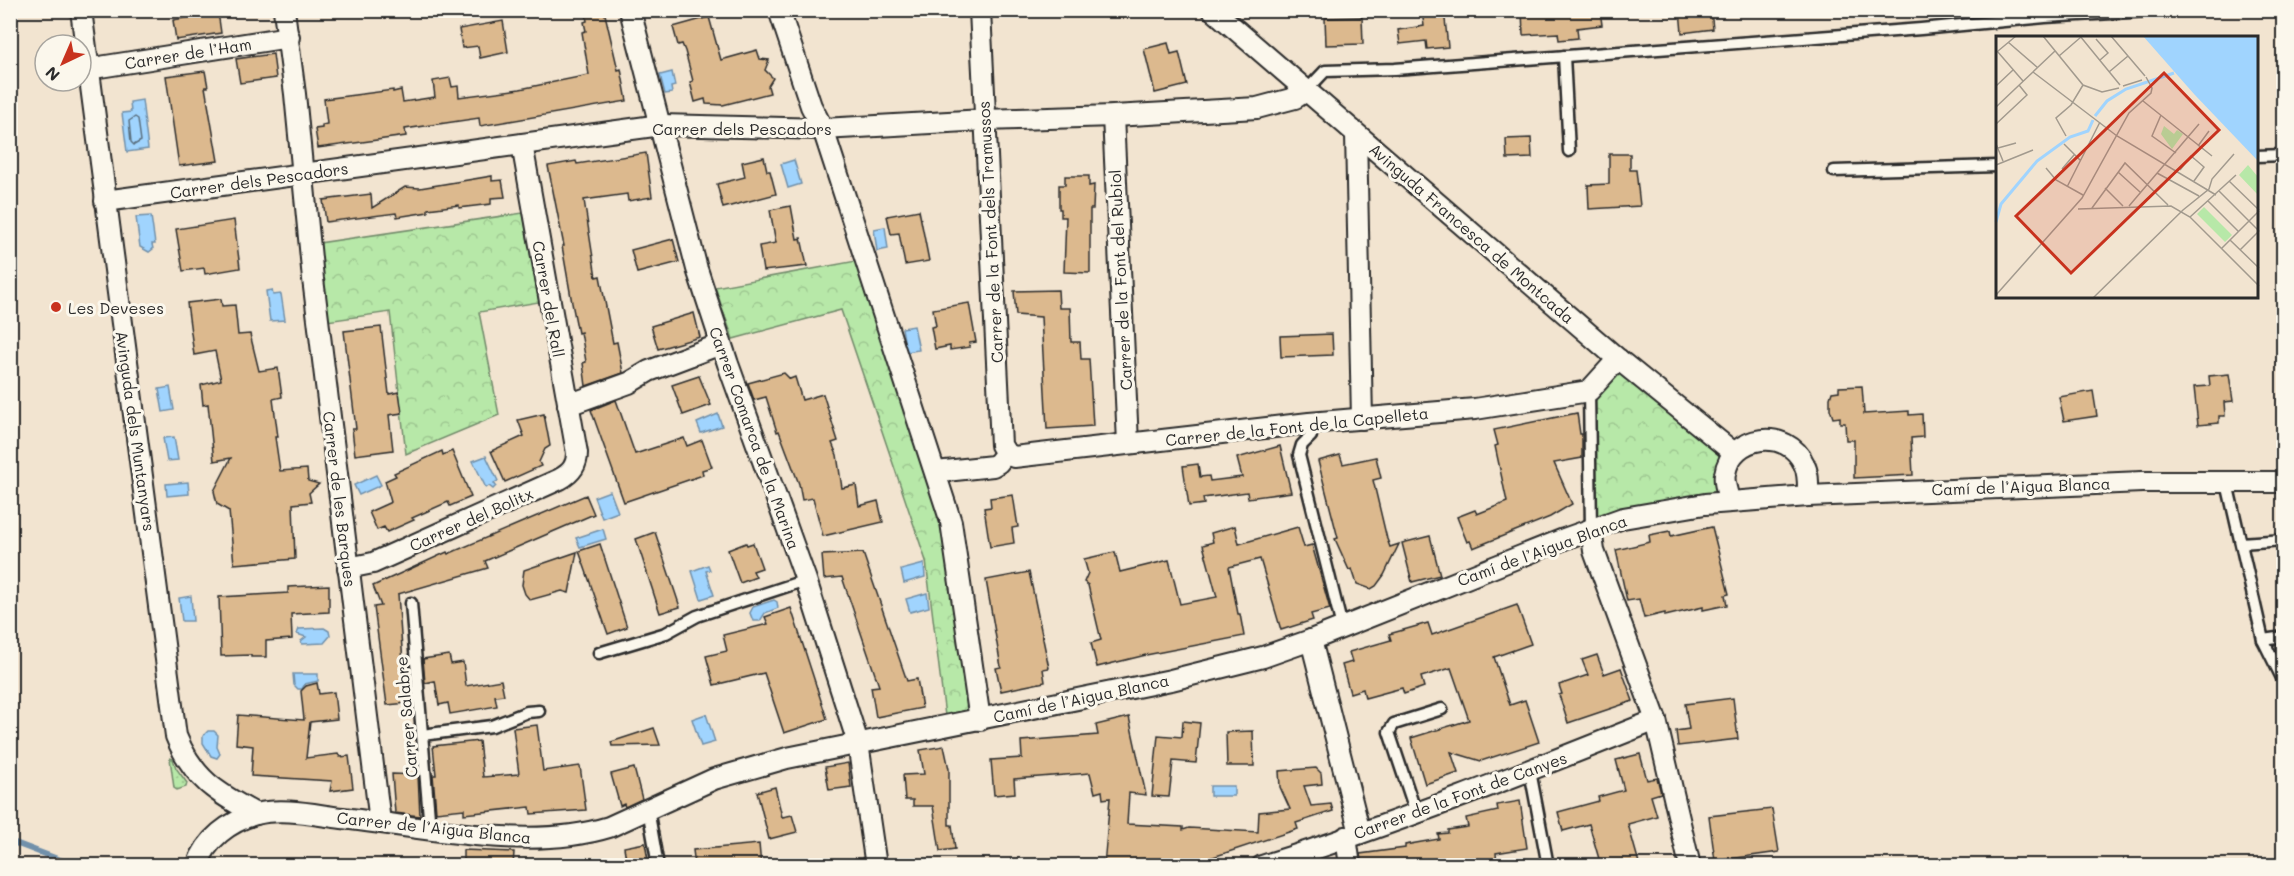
<svg xmlns="http://www.w3.org/2000/svg" width="2294" height="876" viewBox="0 0 2294 876" font-family="Mali,sans-serif">
	<defs>
		<pattern id="grass-dots" width="8" height="8" patternUnits="userSpaceOnUse" patternTransform="scale(1.5)"><rect width="8" height="8" fill="#b7e8a8"/><path d="M2 2h.1M6 6h.1" fill="none" stroke="#9ec791" stroke-width="1.8" stroke-linecap="round"/></pattern>
		<pattern id="park-crowns" width="20" height="18" patternUnits="userSpaceOnUse" patternTransform="scale(1.5)"><rect width="20" height="18" fill="#b7e8a8"/><path d="M2 6a3 3 0 1 1 6 0M12 15a3 3 0 1 1 6 0" fill="none" stroke="#9ec791"/></pattern>
	</defs>
	<rect width="100%" height="100%" fill="#f2e4d0"/>
	<filter id="ink" filterUnits="userSpaceOnUse"><feTurbulence type="fractalNoise" baseFrequency=".0167" numOctaves="2"/><feDisplacementMap in="SourceGraphic" scale="12" xChannelSelector="R" yChannelSelector="G"/><feConvolveMatrix kernelMatrix="1 2 1 2 8 2 1 2 1" color-interpolation-filters="sRGB"/></filter>
	<g filter="url(#ink)">
		<!-- grass -->
		<path fill="url(#grass-dots)" stroke="#718a6a" stroke-width="1.5" d="M170,758L173,759L176,768L187,783L186,787L177,790L174,788Z"/>
		<!-- park -->
		<g fill="url(#park-crowns)" stroke="#718a6a" stroke-width="1.5">
			<path d="M523,213L539,302L479,312L499,415L406,454L390,312L327,321L319,243Z"/>
			<path d="M856,261L944,520L972,710L945,716L926,561L841,310L733,339L715,287Z"/>
			<path d="M1618,362L1731,453L1726,499L1593,526L1591,393Z"/>
		</g>
		<!-- water -->
		<g fill="#a0d4fe" stroke="#7190aa" stroke-width="1.5">
			<path d="M672,72L675,86L671,87L672,93L665,94L660,75Z"/>
			<path d="M142,100L148,149L127,152L122,113L131,112L130,102Z"/>
			<path d="M794,160L801,184L788,188L781,164Z"/>
			<path d="M151,216L155,244H152L153,249L149,252L140,247L136,217Z"/>
			<path d="M885,227L888,249L877,251L874,229Z"/>
			<path d="M272,290L273,295L281,294L285,320L270,321L266,291Z"/>
			<path d="M914,326L919,350L906,352L902,328Z"/>
			<path d="M170,387L174,410L163,412L159,389Z"/>
			<path d="M718,414L722,426L701,433L697,423Z"/>
			<path d="M174,437L178,460L167,461L163,438Z"/>
			<path d="M486,456L498,481L494,483L496,486L493,489L489,486L486,488L473,461Z"/>
			<path d="M376,475L381,485L359,495L354,485Z"/>
			<path d="M188,482L189,494L167,496L166,484Z"/>
			<path d="M610,491L618,512L602,518L594,497Z"/>
			<path d="M603,529L606,539L580,547L576,538Z"/>
			<path d="M924,564L925,577L904,583L901,570Z"/>
			<path d="M708,565L710,570L706,571L714,595L701,599L692,571Z"/>
			<path d="M927,593L929,607L910,612L906,599Z"/>
			<path d="M191,596L193,621H182L179,598Z"/>
			<path d="M774,600L777,602L778,608L765,613L760,621H753L750,613L753,607Z"/>
			<path d="M324,628L329,631L330,636L324,643L302,644L301,641L306,637L297,634L299,629Z"/>
			<path d="M293,674H318V681L305,684L302,689H298L294,685Z"/>
			<path d="M706,714L715,742L701,746L692,719Z"/>
			<path d="M208,731H214L218,735L217,747L220,754L217,758L211,756L203,743V736Z"/>
			<rect x="1210" y="786" width="24" height="10"/>
		</g>
		<g fill="none" stroke-linecap="round" stroke-linejoin="round">
			<!-- shore -->
			<path stroke="#5a6f7f" stroke-width="1.5" d="M135,117L138,119L141,141L134,145L131,142L129,121Z"/>
			<!-- stream -->
			<path stroke="#7190aa" stroke-width="6" d="M10,841L76,866"/>
		</g>
		<!-- building -->
		<g fill="#dcb98e" stroke="#2b2b2b" stroke-width="1.5">
			<path d="M585,10H604L618,70L621,69L627,101L480,126L479,118L405,129L406,136L318,148L315,129L322,128V125L327,124L324,99L393,90V92L401,90L403,102L435,97L433,81L450,78L452,87L458,86L459,97L520,89L589,75L582,32L586,31L584,22L587,21Z"/>
			<path d="M1422,10H1444L1448,47L1427,49L1426,41L1400,44L1398,30L1424,26Z"/>
			<path d="M1522,10H1600L1602,25L1577,28L1578,38L1559,40L1558,33L1523,35Z"/>
			<path d="M1680,10H1711L1713,29L1682,33Z"/>
			<path d="M218,12L221,33L176,40L173,20Z"/>
			<path d="M709,17L721,60L757,50L760,59L769,60L765,70L773,78L768,86L770,93L723,105L706,104L705,99L695,102L690,82L693,81L685,51L682,44L678,45L673,27Z"/>
			<path d="M1362,17L1363,44L1326,45L1325,18Z"/>
			<path d="M503,21L508,52L480,58L478,46L462,48L459,29Z"/>
			<path d="M1168,43L1171,54L1179,52L1187,85L1155,93L1144,49Z"/>
			<path d="M273,54L276,78L240,83L236,59Z"/>
			<path d="M205,71L208,87H205L218,161L179,166L166,76Z"/>
			<path d="M1531,138L1532,158L1507,159L1506,139Z"/>
			<path d="M646,153L652,197L628,201L627,194L584,200L596,277L600,276L613,343L617,342L623,373L586,386L583,363L586,362L581,332L578,333L572,303L562,246H564L548,166L576,161L577,164Z"/>
			<path d="M1609,154H1630V170H1636L1640,206L1589,209L1588,185L1609,184Z"/>
			<path d="M764,157L767,171H770L776,194L723,208L717,184L745,177L742,162Z"/>
			<path d="M492,176V181L502,180L505,197L491,198V204L459,208V205L428,209V212L397,217L396,213L326,222L323,200L371,194L372,208L405,187L420,188Z"/>
			<path d="M1065,176H1089V186L1094,185L1093,209H1090V273L1064,272L1066,217H1061V209H1059V185H1065Z"/>
			<path d="M791,206L797,239L801,238L807,266L763,271L759,246L776,243L770,210Z"/>
			<path d="M919,210L929,261L905,265L899,233L891,234L887,216Z"/>
			<path d="M234,220L240,268L205,274L204,268L183,271L176,229Z"/>
			<path d="M673,239L679,262L637,273L631,250Z"/>
			<path d="M1058,290L1059,308H1070L1071,342H1080L1081,359H1089L1093,426L1047,429L1041,317L1016,315L1014,291Z"/>
			<path d="M221,299L222,306L235,305L238,335L250,334L259,371L278,368L282,397L273,399L278,437H275L280,471L307,469L308,481L319,484L309,493L311,502L293,504L295,559L234,564L229,511L217,504L214,491L231,458L214,461L208,404L203,405L201,385L221,380L215,351L194,355L187,303Z"/>
			<path d="M969,303L976,342L969,343L970,347L950,350V346L935,349L931,327L936,326L933,309Z"/>
			<path d="M694,313L700,337L658,349L651,326Z"/>
			<path d="M381,327L389,394L399,392L402,413L389,415L393,450L355,455L352,429H356L344,331Z"/>
			<path d="M1332,334L1333,355L1281,357L1280,336Z"/>
			<path d="M784,373L790,379L795,377L802,400L823,394L838,441L832,443L837,455L842,488L856,485L859,506L878,501L883,522L823,536L813,498L802,500L799,484L779,431L777,432L766,397L754,400L748,383Z"/>
			<path d="M2229,374L2233,401L2224,402L2225,416H2219V423L2198,425L2194,387L2210,386L2209,376Z"/>
			<path d="M699,376L711,405L683,415L672,385Z"/>
			<path d="M1862,386L1864,414L1909,411V415L1922,414L1923,437L1911,438L1913,475L1854,478V440H1846L1845,423H1840V417L1833,418L1830,409V398L1832,392L1839,391V387Z"/>
			<path d="M2093,391L2097,416L2064,421L2059,397Z"/>
			<path d="M616,400L635,454L684,438L687,446L702,440L712,467L702,470L703,475L624,502L591,410Z"/>
			<path d="M1577,413L1580,434H1582V458L1554,463L1572,504L1550,517L1473,548L1470,541L1467,542L1457,517L1475,510L1477,514L1507,502L1495,446L1498,445L1494,430Z"/>
			<path d="M544,414L550,446L545,449L539,462L541,466L505,482L491,451L524,436L518,420Z"/>
			<path d="M1280,446L1291,492L1248,498L1247,492L1203,498L1204,504L1189,506L1183,466L1198,464L1200,477L1209,476L1210,481L1242,477L1237,458Z"/>
			<path d="M442,451L443,455L452,451L471,497L450,506L448,502L412,518L414,520L387,532L384,527L377,530L369,512L391,502L385,481L396,476L394,473Z"/>
			<path d="M1340,455L1343,464L1376,457L1381,478L1373,480L1387,539L1390,547L1399,544L1384,575L1376,586L1371,589L1357,584L1352,569L1349,570L1335,539L1338,538L1318,461Z"/>
			<path d="M586,495L594,514L485,561L488,568L398,594L403,662L408,661L410,685L406,686L408,703L387,705L374,607L381,606L373,586L447,552L448,554Z"/>
			<path d="M1013,495L1018,527L1012,528L1014,543L990,547L984,508L991,507L990,498Z"/>
			<path d="M1235,526L1239,544L1298,527L1304,547L1312,545L1330,609L1311,614L1313,620L1281,630L1260,559L1229,567L1238,614H1240L1244,636L1146,655L1097,667L1091,643L1101,640L1088,585L1084,582L1088,573L1084,559L1115,552L1120,572L1169,560L1180,604L1217,597L1203,545L1213,542L1211,533Z"/>
			<path d="M1712,527L1729,594L1725,595L1727,605L1703,610V607L1665,616V613L1644,618L1639,599L1627,601L1616,550L1650,542L1649,535L1670,531L1671,536Z"/>
			<path d="M655,532L680,607L660,613L636,539Z"/>
			<path d="M1430,536L1440,575L1412,582L1402,543Z"/>
			<path d="M746,543L747,545L753,543L762,568L753,571L756,577L740,583L728,550Z"/>
			<path d="M600,544L627,627L608,634L579,551Z"/>
			<path d="M577,552L569,593L562,591L530,600L525,594L522,585L524,570Z"/>
			<path d="M863,553L907,681L917,679L922,708L876,717L871,687L879,686L863,639L842,577L824,579L822,555Z"/>
			<path d="M1029,572L1049,668L1043,669L1045,682L1001,691L996,668L1001,667L986,580Z"/>
			<path d="M329,585V612L291,614L292,639L266,641V657H251V655L221,656L219,597L288,593V587Z"/>
			<path d="M1517,605L1531,644L1494,657L1510,705L1525,700L1539,742L1481,761L1451,752L1458,773L1425,784L1411,738L1469,720L1451,668L1421,677L1424,687L1404,694L1402,688L1365,698L1363,689L1350,693L1342,665L1352,662L1349,652L1391,640L1389,634L1428,623L1432,635Z"/>
			<path d="M791,608L827,719L784,733L764,673L714,685L706,656L727,651L723,635L768,624L765,617Z"/>
			<path d="M449,655L451,664L463,662L466,686L501,680L504,695L495,696L497,706L450,714L448,703L439,705L435,681L425,683L423,659Z"/>
			<path d="M1597,655L1604,674L1621,668L1633,701L1568,723L1559,695L1562,694L1559,685L1588,675L1582,660Z"/>
			<path d="M317,683L319,694L334,692L337,719L310,722L306,758L338,754L340,757L349,756L353,788L330,791L332,781L251,776L253,746L236,744L238,715L304,720L301,691L306,686Z"/>
			<path d="M1733,698L1738,739L1678,746L1676,731L1689,729L1685,704Z"/>
			<path d="M1129,717L1146,795L1129,793L1127,824L1183,827V830L1189,828L1258,832L1259,812L1290,809L1280,787L1279,771L1316,768L1321,773L1322,784L1304,786L1311,806L1331,804L1333,811L1296,823L1298,829L1207,859L1210,866H1104L1110,798L1103,799L1102,791L1095,793L1090,773L1014,779L1015,793L994,795L991,760L1022,758L1021,741L1098,735L1096,725Z"/>
			<path d="M1183,721L1200,723L1196,763L1173,761L1169,797L1152,796L1158,735L1182,737Z"/>
			<path d="M537,725L543,771L580,766L586,810L531,814L530,807L464,814V809L436,812L433,775H436L433,746L479,741L483,777L519,774L513,728Z"/>
			<path d="M654,728L660,745L612,746L611,742Z"/>
			<path d="M1253,731L1254,766H1227L1226,732Z"/>
			<path d="M944,746L949,769V825H952L955,849L940,851L933,806H913V800H905L903,775L924,774L920,750Z"/>
			<path d="M1640,754L1647,780L1657,778L1661,793L1651,796L1657,816L1628,824L1639,863L1630,866H1601L1589,824L1563,831L1558,812L1599,801L1598,797L1624,790L1616,760Z"/>
			<path d="M848,763L851,787L829,790L825,767Z"/>
			<path d="M634,768L642,799L625,807L624,804L620,806L611,774Z"/>
			<path d="M392,774L418,775L420,816L395,813Z"/>
			<path d="M775,787L782,817L792,815L797,832L769,839L757,792Z"/>
			<path d="M1520,801L1527,848L1496,853L1497,866H1362L1360,854L1405,848V845L1439,839L1438,834L1448,833V830L1468,827L1466,818L1498,811L1497,805Z"/>
			<path d="M1772,809L1779,852L1715,861L1709,816Z"/>
			<path d="M645,843L649,866H627L624,847Z"/>
			<path d="M759,844L761,866H695L693,850Z"/>
			<path d="M463,850L514,852L513,866H463Z"/>
		</g>
		<g fill="none" stroke-linecap="round" stroke-linejoin="round">
			<defs>
				<g id="lane">
					<path d="M1564,56L1569,151"/>
					<path d="M1306,91L1325,71L1395,69L1921,29L2045,17L2164,10"/>
					<path d="M2256,156L2284,155"/>
					<path d="M1834,171L1997,166"/>
					<path d="M1589,391L1591,529"/>
					<path d="M1309,423L1311,436L1302,445L1299,455L1342,627"/>
					<path d="M2227,483L2263,640L2284,682"/>
					<path d="M2241,543L2284,540"/>
					<path d="M411,603L430,829"/>
					<path d="M2263,640L2284,637"/>
					<path d="M599,653L666,633L697,616L806,580"/>
					<path d="M422,735L492,726L527,712L539,711"/>
					<path d="M1530,771L1548,866"/>
					<path d="M648,809L658,866"/>
					<path d="M1416,813L1389,732L1394,724L1442,709"/>
				</g>
				<g id="street">
					<path d="M81,10L176,736C193,779 217,793 256,814"/>
					<path d="M284,10L295,94L313,279L380,822"/>
					<path d="M630,10L697,269L728,364L806,580L858,743L876,866"/>
					<path d="M779,10L811,106L823,129L951,522L980,720"/>
					<path d="M980,10L1001,445L1006,453L1014,457L1309,423L1475,409L1589,391L1618,359"/>
					<path d="M1213,10L1618,359L1734,453"/>
					<path d="M87,69L289,37"/>
					<path d="M1113,116L1128,443"/>
					<path d="M1356,134L1362,419"/>
					<path d="M105,201L661,125L823,129L984,120L1113,116L1257,108L1295,98L1306,91"/>
					<path d="M568,405L629,383L649,371L721,344"/>
					<path d="M936,472L993,466L998,463L1006,453"/>
					<path d="M1729,501C1728,493 1723,482 1725,474C1731,434 1788,427 1804,464C1809,474 1808,485 1808,496"/>
					<path d="M1591,529L1594,551L1656,720L1690,866"/>
					<path d="M348,568L373,563L560,479C571,473 577,466 577,453L522,144"/>
					<path d="M1311,640L1360,833"/>
					<path d="M1346,837L1350,866"/>
					<path d="M197,866C206,839 229,822 256,814C283,807 316,815 342,818C426,827 528,852 609,827L714,779L787,758L1171,680L1263,657L1311,640L1564,539L1623,518L1705,504L1808,496L2142,482H2284"/>
					<path d="M1262,866C1396,824 1526,772 1656,720"/>
				</g>
			</defs>
			<!-- lane casing -->
			<use href="#lane" stroke="#2b2b2b" stroke-width="15"/>
			<!-- street casing -->
			<use href="#street" stroke="#2b2b2b" stroke-width="24"/>
			<!-- lane -->
			<use href="#lane" stroke="#fbf7ec" stroke-width="10"/>
			<!-- street -->
			<use href="#street" stroke="#fbf7ec" stroke-width="20"/>
		</g>
	</g>
	<!-- markers -->
	<circle fill="#c8321e" stroke="#fbf7ec" stroke-width="2" cx="56" cy="307" r="6"/>
	<g text-anchor="middle" dominant-baseline="central" stroke-width="6" stroke-linejoin="round" paint-order="stroke">
		<!-- street labels -->
		<g font-size="16" fill="#2b2b2b" stroke="#fbf7ec">
			<text transform="translate(188 53) rotate(-9)">Carrer de l’Ham</text>
			<text x="742" y="128">Carrer dels Pescadors</text>
			<text transform="translate(259 180) rotate(-8)">Carrer dels Pescadors</text>
			<text transform="translate(990 232) rotate(-93)">Carrer de la Font dels Tramussos</text>
			<text transform="translate(1472 233) rotate(41)">Avinguda Francesca de Montcada</text>
			<text transform="translate(1120 280) rotate(-93)">Carrer de la Font del Rubiol</text>
			<text transform="translate(549 299) rotate(80)">Carrer del Rall</text>
			<text transform="translate(1297 426) rotate(-6)">Carrer de la Font de la Capelleta</text>
			<text transform="translate(136 431) rotate(82)">Avinguda dels Muntanyars</text>
			<text transform="translate(755 438) rotate(70)">Carrer Comarca de la Marina</text>
			<text transform="translate(2021 486) rotate(-2)">Camí de l’Aigua Blanca</text>
			<text transform="translate(340 499) rotate(83)">Carrer de les Barques</text>
			<text transform="translate(471 519) rotate(-24)">Carrer del Bolitx</text>
			<text transform="translate(1542 550) rotate(-20)">Camí de l’Aigua Blanca</text>
			<text transform="translate(1081 698) rotate(-12)">Camí de l’Aigua Blanca</text>
			<text transform="translate(406 717) rotate(-95)">Carrer Salabre</text>
			<text transform="translate(1460 795) rotate(-20)">Carrer de la Font de Canyes</text>
			<text transform="translate(434 827) rotate(6)">Carrer de l’Aigua Blanca</text>
		</g>
		<!-- poi labels -->
		<g font-size="16" fill="#2b2b2b" stroke="#fbf7ec" text-anchor="start">
			<text x="68" y="307">Les Deveses</text>
		</g>
	</g>
	<!-- overview -->
	<g transform="translate(1996 36)">
		<rect width="262" height="262" fill="#f2e4d0"/>
		<path d="M168,90L178,98L181,94L187,98L176,113L165,98ZM252,129L262,141V159L243,139ZM208,171L236,199L229,206L201,178Z" fill="#b7e8a8"/>
		<path d="M147,0H262V125L198,58Z" fill="#a0d4fe"/>
		<path fill="none" stroke="#a0d4fe" stroke-width="3" d="M99,80L111,65L130,53L178,37M0,186L5,168L41,125L74,101L92,95L97,84"/>
		<path fill="none" stroke="#a29a8e" stroke-width="1.5" d="M47,0L87,49L106,56L123,52M84,0L124,49M115,0L149,40M100,3L112,17L104,24M12,6L42,32M1,15L27,45M2,15L20,0M63,20L85,1M37,36L121,100L220,159M113,36L132,20M0,50L17,34M127,50L146,44M147,65L216,120M0,71L59,15M165,79L156,100L180,117M0,88L31,59L23,49M70,100L60,82L75,69L87,49M0,108L7,125M68,108L84,124M202,110L213,95M2,112L20,107M0,129L37,114M50,132L60,144L87,159M66,133L78,119M184,134L195,120L201,125L208,131L198,145M122,136L144,156M161,137L203,160M233,145L263,174M71,151L104,86M109,152L127,170M223,155L263,195M212,165L242,195M133,170L203,88M96,172L129,127L172,169M82,173L175,170L194,181L263,250M194,181L240,139M234,204L263,232M225,213L263,175M244,214L263,195M0,259L86,162L133,77L155,57L156,52L150,41M97,262L187,174L213,153L216,143L238,118"/>
		<path fill="#c8321e" fill-opacity="0.15" stroke="#c8321e" stroke-width="3" d="M168,37L223,94L75,237L20,180Z"/>
		<rect width="262" height="262" fill="none" stroke="#2b2b2b" stroke-width="3"/>
	</g>
	<!-- margin -->
	<rect width="2294" height="876" fill="none" stroke="#fbf7ec" stroke-width="36"/>
	<rect x="18" y="18" width="2258" height="840" fill="none" stroke="#2b2b2b" stroke-width="2" filter="url(#ink)"/>
	<!-- north arrow -->
	<g transform="translate(63 63) rotate(224)"><circle r="28" fill="#fbf7ec" stroke="#a8a59f" stroke-width="1.5"/>
	<path d="M0-4.5L10 22L0 15L-10 22Z" fill="#c8321e"/>
	<text y="-9" font-size="16" font-weight="bold" text-anchor="middle" fill="#2b2b2b">N</text>
	</g>
</svg>
